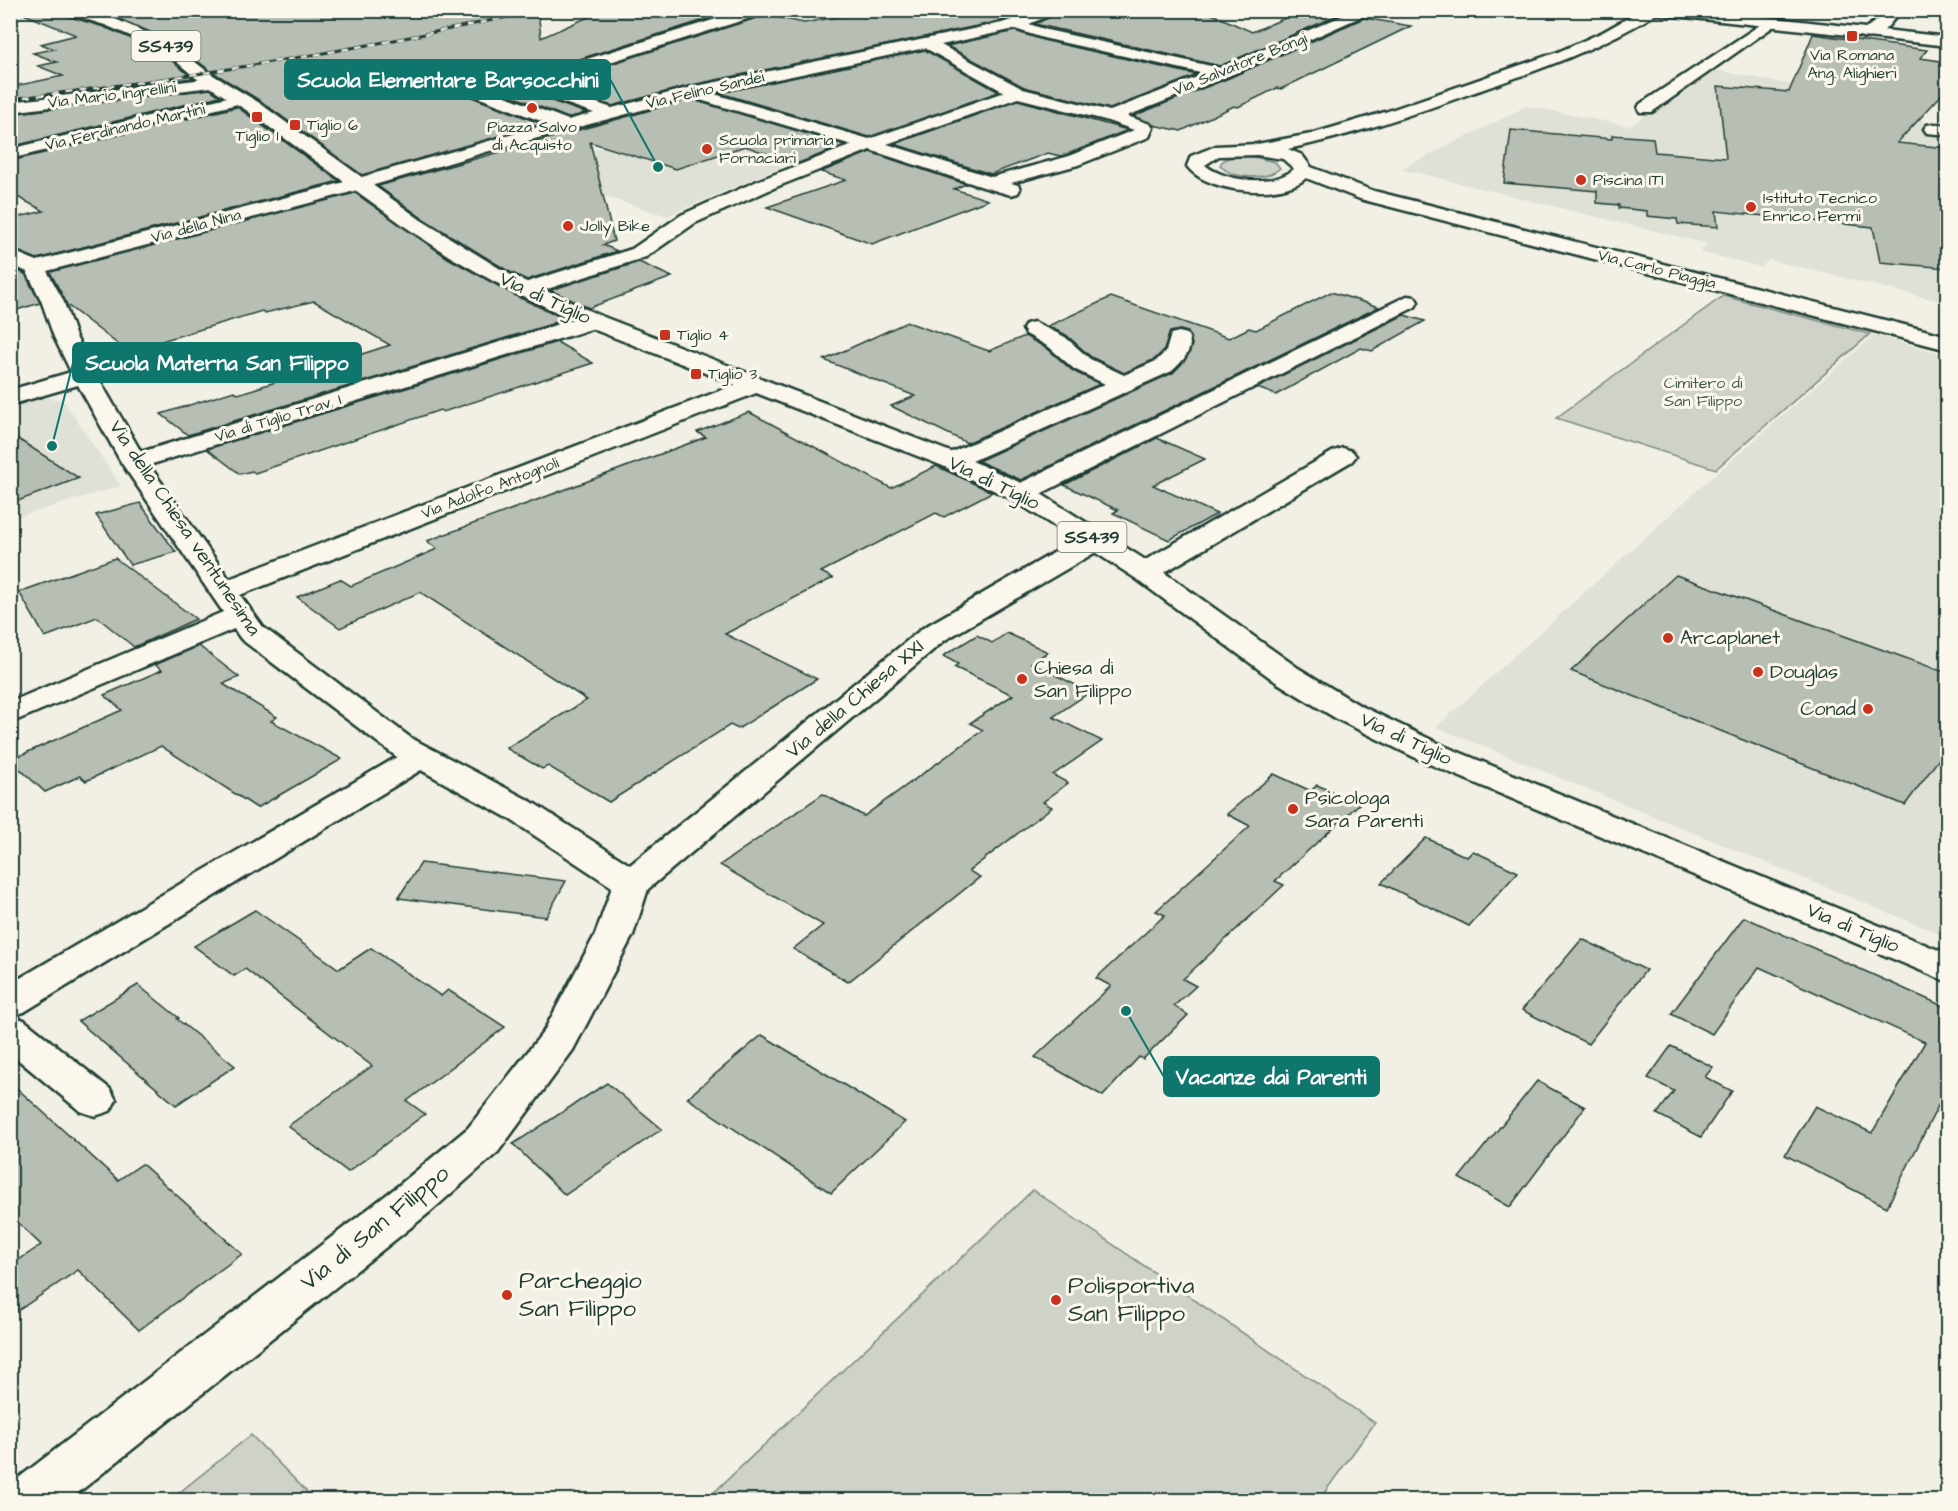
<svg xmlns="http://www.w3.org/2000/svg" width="1958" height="1511" viewBox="0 0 1958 1511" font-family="'Architects Daughter',sans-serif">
	<rect width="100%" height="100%" fill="#f2f0e5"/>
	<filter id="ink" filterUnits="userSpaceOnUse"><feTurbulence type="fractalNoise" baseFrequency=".0167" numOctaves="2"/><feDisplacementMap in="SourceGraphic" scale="12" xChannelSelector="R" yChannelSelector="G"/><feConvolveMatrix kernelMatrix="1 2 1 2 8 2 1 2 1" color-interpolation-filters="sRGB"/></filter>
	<g filter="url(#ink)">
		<!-- built -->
		<g fill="#e0e1d6">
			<path d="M1715,70L1918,109L1929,134L1947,136V303L1770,260L1761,267L1700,252L1707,244L1401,169L1527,106L1629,126Z"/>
			<path d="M715,114L791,163L667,216L522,171Z"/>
			<path d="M1874,335L1947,355V937L1436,727L1693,494Z"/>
			<path d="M43,397L63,400L121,486L11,519L10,405L29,399Z"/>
		</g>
		<!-- green -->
		<g fill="#cfd2c8" stroke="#77887e" stroke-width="1.5">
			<path d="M1250,156L1275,162L1280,168C1267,181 1231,179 1220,165C1225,155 1239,156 1250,156Z"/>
			<path d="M1723,296L1870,334L1716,469L1556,418Z"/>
			<path d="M1033,1190L1375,1423L1319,1500H706Z"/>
			<path d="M251,1435L315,1500H170Z"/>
		</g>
		<!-- building -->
		<g fill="#b7beb3" stroke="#1f3d34" stroke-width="1.5">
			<path d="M21,10H61L64,15L104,27L160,51L193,78L10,100V87L63,76L38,66L57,62L33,53L54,49L41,44L76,35L21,13Z"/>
			<path d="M96,10H538L541,38L604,10H736L487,88L435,69L371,86L368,91L379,98L435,83L542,124L362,175L259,100L209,70L172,41Z"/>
			<path d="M875,10H1032L1001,21L692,85L612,106L547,84L766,15L804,23Z"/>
			<path d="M1065,10H1203L1252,32L1304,10L1341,14L1220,66L1035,24Z"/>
			<path d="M1364,18L1411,26L1281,89L1277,88L1238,107L1234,106L1181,131L1153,125L1133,116L1229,78Z"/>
			<path d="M1015,31L1043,40L1197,75L1110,109L1024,87L947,46Z"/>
			<path d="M1813,34L1927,50L1920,58L1947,62V89L1897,143L1947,148V268L1880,262L1873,227L1716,211L1718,227L1678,224L1677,219L1647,216V211L1619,208V205L1597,203V191L1504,183L1511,130L1612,139V135L1653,138L1655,152L1726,158L1718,86L1789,92Z"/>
			<path d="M925,50L999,92L869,137L720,93Z"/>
			<path d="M210,89L220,96L10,147V114Z"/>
			<path d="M523,91L586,113L568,118L510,95Z"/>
			<path d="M690,99L845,145L796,164L745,146L676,169L590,142L614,241L603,245L617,251L527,280L508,271L422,218L378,186Z"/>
			<path d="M1018,100L1128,130L1065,155L1060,156L1048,153L991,174L894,144Z"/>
			<path d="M237,107L339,181L37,259L10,248V219L44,211L10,193V161Z"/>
			<path d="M870,152L966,184L954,189L988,200L872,244L767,207L846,180L821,172Z"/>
			<path d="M355,193L448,258L518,297L563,318L553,322L555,323L188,435L161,414L234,391L238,394L390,345L314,301L265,313L262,311L145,346L140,343L124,349L67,305L50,272Z"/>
			<path d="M639,262L672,277L589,308L550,290Z"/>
			<path d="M10,267L25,274L40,303L10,312Z"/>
			<path d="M1331,292L1379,307L1021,480L978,461L1173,373L1185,360L1192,345L1188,332L1180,330L1170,332L1164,350L1155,359L1124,373L1091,357L1066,335L1048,326L1111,297L1229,338L1249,328L1256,330Z"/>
			<path d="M1404,315L1425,321L1372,351L1361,348L1276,395L1257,388Z"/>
			<path d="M907,322L989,351L1025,336L1048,349L1073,371L1100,384L967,443L891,406L915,396L824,360Z"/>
			<path d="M557,342L593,363L443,412L440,410L255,473L252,471L240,474L207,449Z"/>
			<path d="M749,412L891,488L936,466L992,492L944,517L936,513L821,572L833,578L725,634L817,679L738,729L730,725L609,802L548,766L542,769L506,748L587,700L420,592L340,628L297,597L340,579L351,586L437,549L427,541L706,437L697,432Z"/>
			<path d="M10,434L79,478L10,504Z"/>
			<path d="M1157,438L1205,459L1153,485L1217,514L1169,540L1113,513L1118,510L1064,485Z"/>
			<path d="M140,503L176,552L130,565L96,515Z"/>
			<path d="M115,558L196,619L134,647L97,617L45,637L19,592Z"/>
			<path d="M1676,575L1947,673V748L1905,805L1571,671Z"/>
			<path d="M1007,633L1048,652L1031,663L1090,692L1053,717L1102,741L1053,775L1068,783L1043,802L1052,807L969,871L980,877L848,982L793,949L823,925L720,865L823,794L864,816L983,730L970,723L1013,695L954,667L958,664L943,656L977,635L992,643Z"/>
			<path d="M199,646L239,677L223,684L277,717L271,721L342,759L257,808L161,746L86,781L80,776L45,792L10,760L122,710L104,695L162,670L155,665Z"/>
			<path d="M1274,774L1311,791L1317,785L1359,804L1275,881L1284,885L1183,979L1196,986L1174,1006L1188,1015L1143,1059L1139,1057L1103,1096L1035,1057L1111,986L1096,978L1165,915L1156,911L1250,826L1227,814Z"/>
			<path d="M1426,838L1467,857L1473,851L1518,872L1469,926L1381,883Z"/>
			<path d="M421,863L566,881L546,917L398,898Z"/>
			<path d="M255,910L339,969L371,948L441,996L448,990L505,1027L407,1101L425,1114L348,1172L288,1126L372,1066L245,969L234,976L194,946Z"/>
			<path d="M1744,917L1945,1007L1947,1003V1088L1887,1207L1785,1155L1815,1106L1872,1133L1925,1042L1759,967L1712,1034L1671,1014Z"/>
			<path d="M1582,939L1646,970L1588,1044L1522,1010Z"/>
			<path d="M138,985L179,1018L177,1019L235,1066L176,1105L78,1021Z"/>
			<path d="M762,1035L905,1122L831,1193L687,1098Z"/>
			<path d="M1671,1046L1713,1067L1705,1077L1732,1091L1701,1137L1657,1114L1674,1091L1648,1078Z"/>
			<path d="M1537,1081L1585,1107L1510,1207L1459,1178Z"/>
			<path d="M10,1082L118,1180L142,1164L242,1254L139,1330L78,1270L10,1316V1266L41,1245L10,1215Z"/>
			<path d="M607,1083L662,1129L565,1195L513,1144Z"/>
		</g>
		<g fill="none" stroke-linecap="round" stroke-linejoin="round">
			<defs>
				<g id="street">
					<path d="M745,10H768L766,13L540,84L612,108L692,87L1002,23L1040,10H1063L1029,24L1047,30L1220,68L1356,10H1376L1228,76L1127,116L1150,124L1153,128L1149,137L1078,165L1011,183L1018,185L1020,189L1018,193L1011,195L983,187L870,150L776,187L695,223L646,257L526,296L518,295L515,290L518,285L632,249L681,215L762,179L852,145L690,97L486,152L344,194L47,271L63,300L76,337L93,369L141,452L585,316L593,314L601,316L604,321L601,326L149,465L229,579L748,380L756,378L764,380L768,385L764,390L240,595L263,627L411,738L532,802L630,865L923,628L1086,534L1096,532L1106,534L1110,540L1106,546L945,640L648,889L633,935L573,1050L498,1152L430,1212L69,1500H10L12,1483L398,1186L468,1128L544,1031L595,935L612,887L508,818L421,770L24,1012L11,1016L24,1020L110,1089L116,1100L110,1111L95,1116L80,1111L10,1053V984L397,757L241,639L234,629L10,723V702L223,612L121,462L78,385L10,405V390L71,372L54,337L41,300L27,272L10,264V250L37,261L330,186L549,124L435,81L378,96L370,91L372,88L436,71L487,90ZM1015,29L1043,38L1205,74L1110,111L1023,89L941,45ZM925,48L1004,92L869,139L711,93ZM523,89L594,113L568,120L503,95ZM1018,98L1105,120L1134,130L1066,157L992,177L887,144Z"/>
					<path d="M1885,10H1899C1893,23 1878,41 1862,37L1860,34C1868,24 1879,22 1885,10Z"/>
					<path d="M1769,19L1776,23L1774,26L1652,112H1640L1638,108L1640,104Z"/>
					<path d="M240,94L248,99L246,102L10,159V149Z"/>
					<path d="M1933,124L1948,125V135L1927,133L1924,129L1927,125Z"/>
					<path d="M1407,296L1415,297L1418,302L1415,307L1030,499L1021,501L1012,499L1008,493L1012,487Z"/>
					<path d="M1034,322L1065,337L1090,359L1124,375L1156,361L1166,351L1171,334L1179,332L1187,334C1196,348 1182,362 1172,371L961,466L952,469L943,466L939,461L943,456L1105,384L1074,369L1049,347L1026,334L1023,329L1026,324Z"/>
					<path d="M1343,448L1352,451L1356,456L1352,461L1155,578L1145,581L1135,578L1131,572L1135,566L1334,451Z"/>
				</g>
				<g id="secondary">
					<path d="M1642,10H1699L1948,37V46L1656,14C1598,50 1535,71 1472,93C1411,115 1351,136 1288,149L1302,155L1311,167L1374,191L1948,336V350L1360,199L1306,178C1282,200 1206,193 1187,166L1191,156L1216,146L1257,144L1311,134L1385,112L1558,52L1603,32ZM1257,155L1283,159L1294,169C1274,187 1225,182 1205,165L1219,156Z"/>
					<path d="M213,78L221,83L219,86L10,112V102Z"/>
				</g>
				<path id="primary" d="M63,10H87L115,19L171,43L208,72L258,102L421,220L507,273L601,316L961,456L1030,487L1155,566L1298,668L1359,705L1444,746L1948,954V982L1420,760L1337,719L1276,682L1135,578L1012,499L943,466L585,326L493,281L449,256L407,228L246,110L196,78L161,49L105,25L65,13Z"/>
			</defs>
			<!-- street casing -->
			<use href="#street" stroke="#1f3d34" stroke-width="5"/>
			<!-- secondary casing -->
			<use href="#secondary" stroke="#1f3d34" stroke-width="5"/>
			<!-- primary casing -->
			<use href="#primary" stroke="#1f3d34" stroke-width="5"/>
			<!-- street -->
			<use href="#street" fill="#fbf7ec" fill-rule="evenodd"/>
			<!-- secondary -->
			<use href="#secondary" fill="#fbf7ec" fill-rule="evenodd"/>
			<!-- primary -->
			<use href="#primary" fill="#fbf7ec" fill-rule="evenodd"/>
			<defs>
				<path id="rail" d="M10,99C188,78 365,49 540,10"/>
			</defs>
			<!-- rail casing -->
			<use href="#rail" stroke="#1f3d34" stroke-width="3"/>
			<!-- rail -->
			<use href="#rail" stroke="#fbf7ec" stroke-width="2" stroke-dasharray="7" stroke-linecap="butt"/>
		</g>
	</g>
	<!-- markers -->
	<g fill="#c8321e" stroke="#fbf7ec" stroke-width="2">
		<rect x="1846" y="30" width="12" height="12" rx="3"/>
		<circle cx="532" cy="108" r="6"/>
		<rect x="251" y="111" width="12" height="12" rx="3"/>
		<rect x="289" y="119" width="12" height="12" rx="3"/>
		<circle cx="707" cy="149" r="6"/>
		<circle cx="1581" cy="180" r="6"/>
		<circle cx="1751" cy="207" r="6"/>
		<circle cx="568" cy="226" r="6"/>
		<rect x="659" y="329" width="12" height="12" rx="3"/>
		<rect x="690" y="368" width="12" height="12" rx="3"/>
		<circle cx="1668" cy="638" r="6"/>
		<circle cx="1758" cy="672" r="6"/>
		<circle cx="1022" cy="679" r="6"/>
		<circle cx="1868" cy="709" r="6"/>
		<circle cx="1293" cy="809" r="6"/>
		<circle cx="507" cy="1295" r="6"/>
		<circle cx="1056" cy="1300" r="6"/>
	</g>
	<g text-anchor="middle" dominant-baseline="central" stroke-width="6" stroke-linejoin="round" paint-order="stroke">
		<!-- far-poi labels -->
		<g font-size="16" fill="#1f3d34" stroke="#fbf7ec" text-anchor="start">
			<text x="1852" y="55" text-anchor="middle">Via Romana<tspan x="1852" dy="18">Ang. Alighieri</tspan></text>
			<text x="307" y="125">Tiglio 6</text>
			<text x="532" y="127" text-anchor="middle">Piazza Salvo<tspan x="532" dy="18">di Acquisto</tspan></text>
			<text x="257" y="136" text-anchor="middle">Tiglio 1</text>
			<text x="719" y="140">Scuola primaria<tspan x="719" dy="18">Fornaciari</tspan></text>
			<text x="1593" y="180">Piscina ITI</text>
			<text x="1763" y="198">Istituto Tecnico<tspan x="1763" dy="18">Enrico Fermi</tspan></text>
			<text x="580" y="226">Jolly Bike</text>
			<text x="677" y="335">Tiglio 4</text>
			<text x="708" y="374">Tiglio 3</text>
		</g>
		<!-- far-street labels -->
		<g font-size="16" fill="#1f3d34" stroke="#fbf7ec">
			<text transform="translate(1240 64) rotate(-22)">Via Salvatore Bongi</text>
			<text transform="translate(705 90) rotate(-13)">Via Felino Sandei</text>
			<text transform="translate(112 95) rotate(-7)">Via Mario Ingrellini</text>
			<text transform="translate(125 127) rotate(-13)">Via Ferdinando Martini</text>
			<text transform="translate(196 226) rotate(-15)">Via della Nina</text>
			<text transform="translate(1657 269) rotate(14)">Via Carlo Piaggia</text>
			<text transform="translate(278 418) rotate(-17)">Via di Tiglio Trav. I</text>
			<text transform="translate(490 488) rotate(-21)">Via Adolfo Antognoli</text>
		</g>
		<!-- far-park labels -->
		<g font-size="16" fill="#425b52" stroke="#fbf7ec">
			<text x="1703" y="383">Cimitero di<tspan x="1703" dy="18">San Filippo</tspan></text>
		</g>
		<!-- shield labels -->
		<g fill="#fbf7ec" stroke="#61756b" stroke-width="1.5">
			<rect x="131.5" y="31" width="69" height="30" rx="4.5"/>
			<rect x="1057.5" y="522" width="69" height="30" rx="4.5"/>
		</g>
		<g font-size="18" font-weight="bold" fill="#1f3d34">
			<text x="166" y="46">SS439</text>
			<text x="1092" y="537">SS439</text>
		</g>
		<!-- street labels -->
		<g font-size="20" fill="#1f3d34" stroke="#fbf7ec">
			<text transform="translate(545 298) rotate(25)">Via di Tiglio</text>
			<text transform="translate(994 483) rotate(26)">Via di Tiglio</text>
			<text transform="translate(185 528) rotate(56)">Via della Chiesa ventunesima</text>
			<text transform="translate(855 699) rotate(-40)">Via della Chiesa XXI</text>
			<text transform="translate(1406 739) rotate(25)">Via di Tiglio</text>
			<text transform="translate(1853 928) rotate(23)">Via di Tiglio</text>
		</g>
		<!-- poi labels -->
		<g font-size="20" fill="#1f3d34" stroke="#fbf7ec" text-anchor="start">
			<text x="1680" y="638">Arcaplanet</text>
			<text x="1034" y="668">Chiesa di<tspan x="1034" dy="23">San Filippo</tspan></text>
			<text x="1770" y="672">Douglas</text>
			<text x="1856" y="709" text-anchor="end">Conad</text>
			<text x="1305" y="798">Psicologa<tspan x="1305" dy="23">Sara Parenti</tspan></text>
		</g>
		<!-- near-street labels -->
		<g font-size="24" fill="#1f3d34" stroke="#fbf7ec">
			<text transform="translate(375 1228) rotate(-39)">Via di San Filippo</text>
		</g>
		<!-- near-poi labels -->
		<g font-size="24" fill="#1f3d34" stroke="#fbf7ec" text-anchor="start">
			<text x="519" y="1281">Parcheggio<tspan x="519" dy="28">San Filippo</tspan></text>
			<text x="1068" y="1286">Polisportiva<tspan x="1068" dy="28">San Filippo</tspan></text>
		</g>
	</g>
	<!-- callouts -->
	<path fill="none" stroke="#0f766e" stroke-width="2" d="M658 167L610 79M52 446L73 363M1126 1011L1164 1077"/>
	<g fill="#0f766e" stroke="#fbf7ec" stroke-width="2">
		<circle cx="658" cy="167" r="6"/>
		<circle cx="52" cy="446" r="6"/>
		<circle cx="1126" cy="1011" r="6"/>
	</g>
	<g fill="#0f766e" stroke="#0f766e" stroke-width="2">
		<rect x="285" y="60" width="325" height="39" rx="6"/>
		<rect x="73" y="343" width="288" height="39" rx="6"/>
		<rect x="1164" y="1057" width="215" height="39" rx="6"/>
	</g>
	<g font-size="21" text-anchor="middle" font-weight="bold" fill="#fff">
		<text x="448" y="87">Scuola Elementare Barsocchini</text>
		<text x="217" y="370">Scuola Materna San Filippo</text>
		<text x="1271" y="1084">Vacanze dai Parenti</text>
	</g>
	<!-- margin -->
	<rect width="1958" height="1511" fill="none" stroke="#fbf7ec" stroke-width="36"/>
	<rect x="18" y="18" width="1922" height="1475" fill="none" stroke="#1f3d34" stroke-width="2" filter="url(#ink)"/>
</svg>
